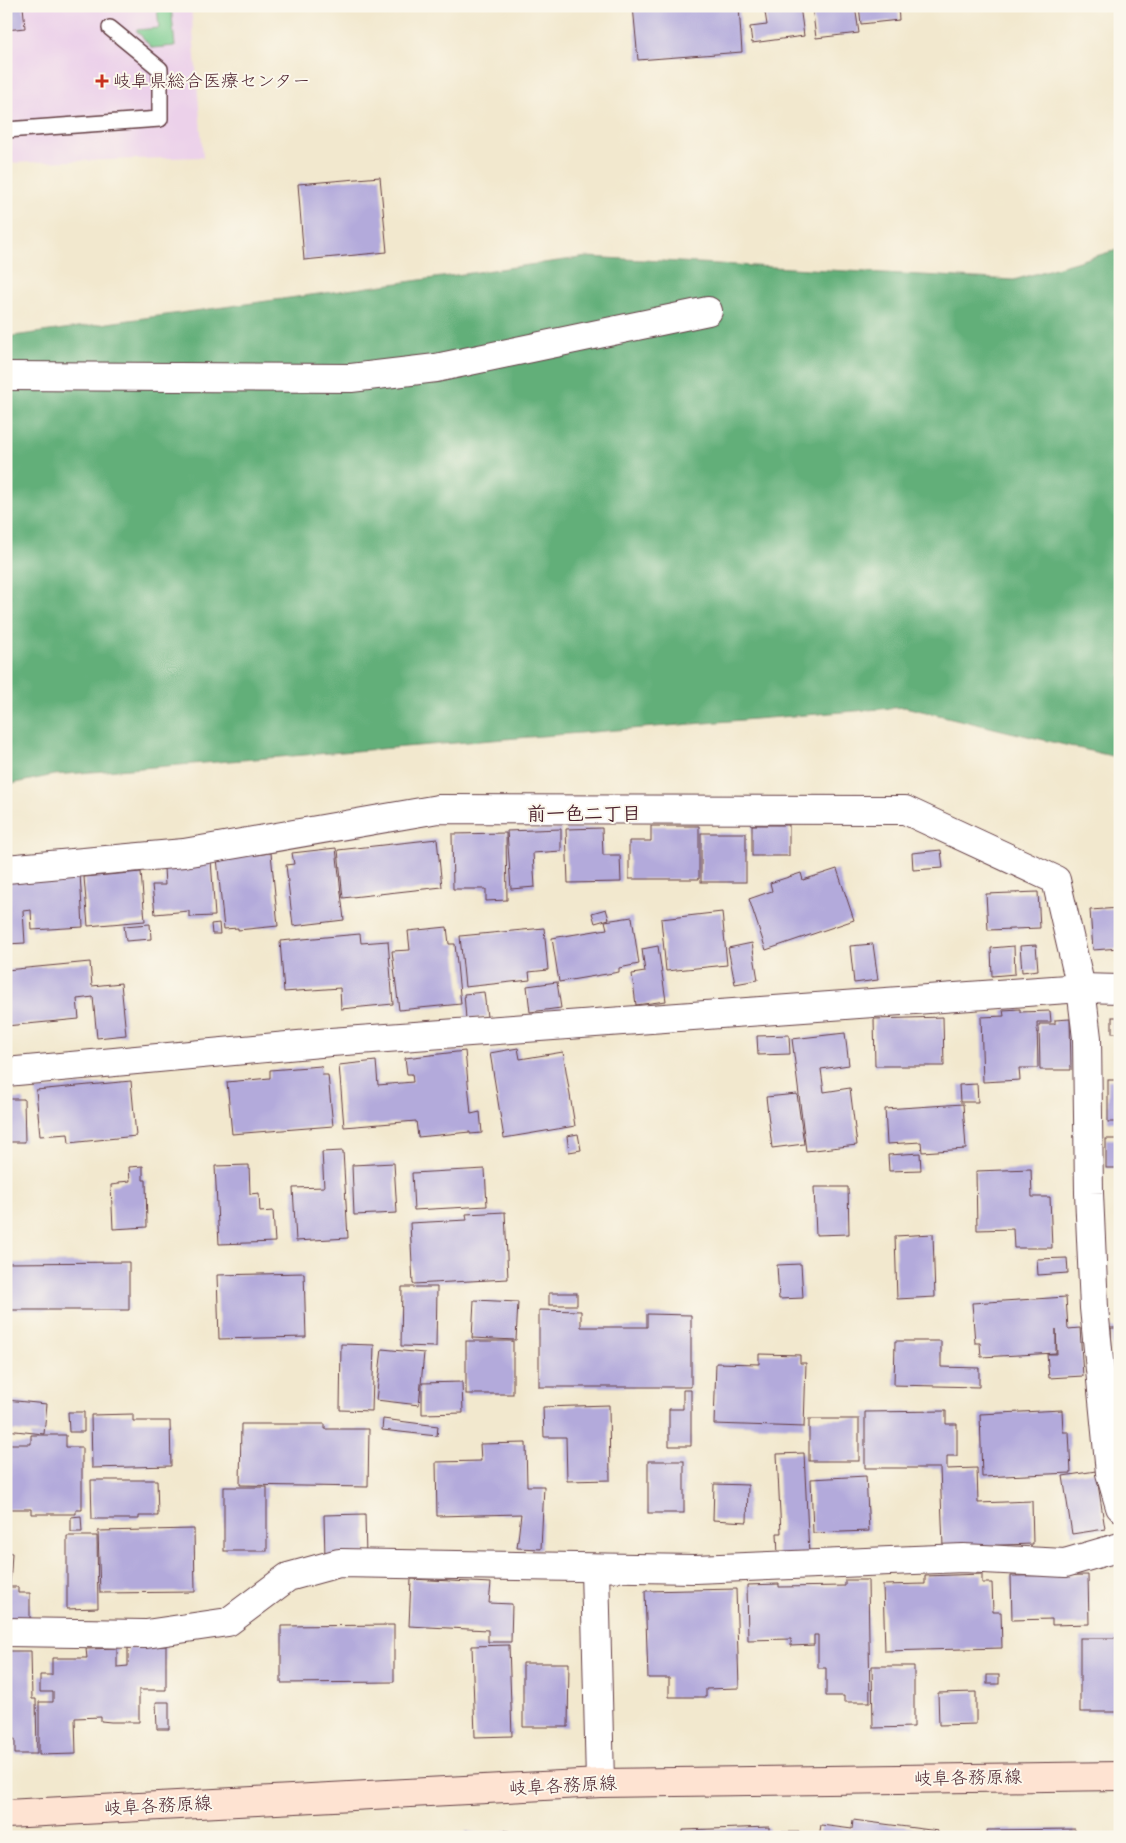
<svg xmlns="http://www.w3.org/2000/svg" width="1126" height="1843" viewBox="0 0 1126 1843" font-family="'Balsamiq Sans','Klee One',sans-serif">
	<rect width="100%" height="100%" fill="#fbf7ec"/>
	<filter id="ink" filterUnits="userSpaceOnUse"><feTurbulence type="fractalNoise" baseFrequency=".02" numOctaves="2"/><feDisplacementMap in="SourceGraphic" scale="10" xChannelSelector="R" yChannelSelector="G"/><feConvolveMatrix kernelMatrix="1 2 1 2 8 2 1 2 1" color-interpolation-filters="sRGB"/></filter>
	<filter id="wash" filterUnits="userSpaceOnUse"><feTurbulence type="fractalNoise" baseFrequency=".0096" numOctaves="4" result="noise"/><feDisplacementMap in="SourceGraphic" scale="20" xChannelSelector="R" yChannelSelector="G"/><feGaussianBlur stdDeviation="1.12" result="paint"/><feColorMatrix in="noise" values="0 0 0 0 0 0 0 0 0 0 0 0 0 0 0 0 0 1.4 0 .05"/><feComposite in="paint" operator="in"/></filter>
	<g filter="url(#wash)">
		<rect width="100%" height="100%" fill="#f2e8ce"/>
		<!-- built -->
		<path fill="#ecd1ea" d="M6,6H191L203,157L6,163Z"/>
		<!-- green -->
		<path fill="#79cb8e" stroke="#62755c" d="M157,6H171L175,46L152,48L136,30L159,28Z"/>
		<!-- forest -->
		<path fill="#62af79" stroke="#566752" d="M1120,249V758L905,707L54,775L6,785V337L587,257L1014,280Z"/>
		<g id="blocks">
			<!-- building -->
			<g fill="#b3aadb">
				<path d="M6,6H23L25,28L6,30Z"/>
				<path d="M633,6H739L742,52L638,60Z"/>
				<path d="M764,6H800L804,36L752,43L750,27L767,25Z"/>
				<path d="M812,6H855L859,33L816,38Z"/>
				<path d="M859,6H898L899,20L861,24Z"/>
				<path d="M380,177L387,252L304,260L298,184Z"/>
				<rect x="752" y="825" width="37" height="31"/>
				<path d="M651,826H699V879H629V841H651Z"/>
				<path d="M602,828L603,855H620L621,882L568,883L566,829Z"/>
				<path d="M561,829V851L533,853L535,887L511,889L507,831Z"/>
				<path d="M506,833L507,900L486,901V889H453L452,834Z"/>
				<rect x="701" y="833" width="45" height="49"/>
				<path d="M437,839L442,887L343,898L338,850Z"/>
				<path d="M336,848L344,920L293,926L286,865L294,864L292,853Z"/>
				<path d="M941,850L943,868L913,870L912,853Z"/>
				<path d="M271,853L278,926L238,930V928L224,929L217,858Z"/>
				<path d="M199,860H211L215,916L189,917V911L155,914L152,885H165L164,868L200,865Z"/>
				<path d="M837,869L854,920L766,950L749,899L772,891L770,883L801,873L803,880Z"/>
				<path d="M141,872L145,921L88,926L84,877Z"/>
				<path d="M80,873L83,927L32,930L31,910L23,911L25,943L6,944V877Z"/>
				<path d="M1038,892L1040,928L988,930L986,894Z"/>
				<path d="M1120,908V948L1093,950L1090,910Z"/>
				<path d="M606,909L609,919L595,923L592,913Z"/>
				<path d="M722,912L727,965L666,971L661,919Z"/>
				<path d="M632,917L639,964L619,968V972L559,982L552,938L607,929L605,921Z"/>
				<path d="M219,923L220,934H212L211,924Z"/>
				<path d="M150,924L151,939L126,941L124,926Z"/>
				<path d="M447,927L449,944H455L461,1004L399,1010L392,951L410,950L408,931Z"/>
				<path d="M544,928L548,970L529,972L530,980L465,987L460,936Z"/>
				<path d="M360,934L361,943L388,941L393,1004L341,1009L340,988L284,992L280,941Z"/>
				<path d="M752,943L758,980L735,984L728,948Z"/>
				<path d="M873,944L878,980L854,983L850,946Z"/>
				<path d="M1036,945L1038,970L1022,972L1020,946Z"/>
				<path d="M658,946L666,1001L636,1005L632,974L645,972L642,949Z"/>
				<path d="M1014,946L1015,974L992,976L991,948Z"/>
				<path d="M90,962L92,986L121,983L126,1035L97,1038L93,997L77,999L79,1019L6,1026V970Z"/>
				<path d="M557,982L561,1008L530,1012L527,986Z"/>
				<path d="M484,992L487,1017L466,1019L464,994Z"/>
				<path d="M1020,1009V1012L1050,1011L1051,1022H1037L1038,1068H1019L1020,1080L983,1082L981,1017L1004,1016L1003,1010Z"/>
				<path d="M943,1017L944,1066H875L874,1019Z"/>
				<rect x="1112" y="1017" width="8" height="16"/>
				<path d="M1070,1019L1071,1070H1040L1039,1024H1055V1020Z"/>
				<path d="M845,1033L849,1065L821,1069L824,1092L850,1088L857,1145L806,1151L792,1039Z"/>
				<path d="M789,1035L790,1054L758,1055L757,1036Z"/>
				<path d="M518,1048L520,1059L563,1052L575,1126L504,1138L490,1053Z"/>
				<path d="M465,1051L471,1114L480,1112L482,1133L470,1134V1132L418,1137L416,1121L344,1127L339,1065L376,1061L378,1085L413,1082L412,1074H407L405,1058Z"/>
				<path d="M321,1066L322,1075H328L333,1126L232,1134L227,1082L270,1078V1070Z"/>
				<rect x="1108" y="1080" width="12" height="42"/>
				<path d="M131,1081L136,1136L69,1143L68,1134L40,1136L36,1090Z"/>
				<path d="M977,1084L978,1102H960L959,1085Z"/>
				<path d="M797,1094L804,1144L772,1148L766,1097Z"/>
				<path d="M6,1099H24L25,1142H6Z"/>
				<path d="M963,1104L966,1149L922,1152L921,1142L887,1144L885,1109Z"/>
				<path d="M578,1134L581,1150L569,1152L567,1136Z"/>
				<rect x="1106" y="1139" width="14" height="29"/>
				<path d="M343,1151L348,1238L296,1241L293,1188L324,1187L322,1152Z"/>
				<path d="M920,1153L921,1170L889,1171L888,1155Z"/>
				<path d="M394,1163L397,1213L354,1215L352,1165Z"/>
				<path d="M249,1165L250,1194L259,1193L260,1212L273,1211L275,1242L219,1244L215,1166Z"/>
				<path d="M143,1166V1180H146L147,1227L113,1229L111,1185L119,1184V1182L130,1181L129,1167Z"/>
				<path d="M485,1169L487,1206L414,1210L412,1173Z"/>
				<path d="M1031,1169L1032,1197H1050L1052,1248H1014L1013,1229L977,1230L976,1171Z"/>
				<path d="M814,1187H848L849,1234L816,1235Z"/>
				<path d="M505,1212L508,1279L413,1284L410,1223L467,1220L466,1214Z"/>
				<path d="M933,1234L935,1297L897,1299L895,1236Z"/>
				<path d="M1067,1258L1068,1273L1038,1275L1037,1259Z"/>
				<path d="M129,1262V1310H6V1263Z"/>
				<path d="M801,1264L803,1298L779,1299L777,1265Z"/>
				<path d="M304,1273L306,1337L219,1339L217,1275Z"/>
				<path d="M402,1287H437L436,1347L401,1346Z"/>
				<rect x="549" y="1293" width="28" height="12"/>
				<path d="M1066,1297L1068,1329L1080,1328L1083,1376L1049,1378L1047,1354H1057L1056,1329V1353L981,1357L980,1343H975L972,1303Z"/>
				<path d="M474,1300L518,1302L516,1340L472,1338Z"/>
				<path d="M539,1310L581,1311V1327H647V1314L691,1315V1387H539Z"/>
				<path d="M1111,1328H1120V1372H1113Z"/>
				<rect x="466" y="1341" width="47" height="53"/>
				<path d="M895,1341H941V1367L979,1368V1387L894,1385Z"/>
				<path d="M341,1344L374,1345L372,1411L340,1410Z"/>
				<path d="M382,1349L424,1353L419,1405L376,1400Z"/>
				<path d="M759,1354L800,1355V1363H806L804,1427L714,1424L716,1363L759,1364Z"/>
				<path d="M462,1382L463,1413L422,1414V1383Z"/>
				<path d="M683,1390H691V1446H669V1409H683Z"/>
				<path d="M1117,1390H1120V1414H1118Z"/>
				<path d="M6,1400L47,1404L44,1434L6,1430Z"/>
				<path d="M609,1405L610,1480L567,1481L566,1437H544L543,1407Z"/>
				<path d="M1062,1410L1063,1432H1069L1071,1473L982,1477L980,1414Z"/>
				<path d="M946,1411V1424H957V1456H947V1469L977,1468L978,1503L1032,1501L1033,1544L943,1547L940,1468H865V1412Z"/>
				<path d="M68,1412H84V1432H69Z"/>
				<path d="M133,1414V1421H170L171,1466L92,1468L91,1415Z"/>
				<path d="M383,1419L438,1426L437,1436L382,1430Z"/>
				<rect x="809" y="1419" width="50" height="42"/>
				<path d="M241,1424H325V1429H369L368,1487L240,1485Z"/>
				<path d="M31,1435H66V1447H82V1510H76V1514H31V1509H6V1444H31Z"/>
				<path d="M526,1443L527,1486H544L541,1549L517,1548L521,1514L437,1516L436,1462L481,1461L480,1444Z"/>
				<path d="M804,1453L809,1554L778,1556L777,1533H781L777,1454Z"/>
				<rect x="648" y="1461" width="36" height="52"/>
				<path d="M1096,1471L1105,1529L1072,1534L1063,1476Z"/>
				<path d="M866,1476L869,1531L813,1533L811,1479Z"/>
				<path d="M91,1480H157L158,1516H139V1519H92Z"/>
				<path d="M714,1484L748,1485L747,1522L713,1520Z"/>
				<rect x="224" y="1487" width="43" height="64"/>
				<path d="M365,1514L366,1558L325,1559L324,1515Z"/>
				<path d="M81,1516L82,1532H71V1517Z"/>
				<path d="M194,1529L195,1592L100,1593L98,1531Z"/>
				<path d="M67,1536H97L98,1608L67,1609Z"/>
				<path d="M6,1552L12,1553L10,1587H18V1593H30V1622L6,1627Z"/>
				<path d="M982,1574V1583H992L993,1612H1001L1002,1648L885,1651L883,1585L925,1584V1576Z"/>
				<path d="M1088,1575L1089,1624L1052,1625V1619L1012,1620L1011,1576Z"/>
				<path d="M411,1579L491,1583L489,1603L512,1604L511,1642H488V1630L409,1626Z"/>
				<path d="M845,1580H868L870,1702H844V1696H826V1668H818V1635H814V1645L791,1646V1639L748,1640L747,1585L779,1584V1587L845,1586Z"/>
				<path d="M736,1589L739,1688L706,1689V1697H669V1678H648L645,1591Z"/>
				<path d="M394,1625V1682L281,1683V1626Z"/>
				<rect x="1080" y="1638" width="40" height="74"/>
				<path d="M509,1645L512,1736L475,1737L472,1646Z"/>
				<path d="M166,1646V1690H139V1722H111L101,1721V1717L75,1718L76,1754L39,1755V1702H53V1692H40V1675H52V1658H87L86,1649L117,1648V1667L128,1666V1648Z"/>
				<path d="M6,1651H31L32,1699H36L37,1754H15V1739H6Z"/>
				<path d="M523,1663H569L568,1727H523Z"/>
				<path d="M872,1666H914V1727L873,1728Z"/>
				<rect x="987" y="1675" width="12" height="9"/>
				<path d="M976,1692V1724L939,1725L938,1693Z"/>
				<path d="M156,1702H169V1729H157Z"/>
				<path d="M853,1820L938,1831L937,1837H819L821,1825L852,1829Z"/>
				<path d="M769,1827V1837H683V1830Z"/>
				<path d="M1075,1829V1837H988L987,1830Z"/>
				<path d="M504,1830L527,1836V1837H502Z"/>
				<path d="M466,1831L492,1836V1837H465Z"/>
				<path d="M774,1832H799L798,1837H774Z"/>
			</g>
		</g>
	</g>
	<g filter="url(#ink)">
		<use href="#blocks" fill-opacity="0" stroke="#633d43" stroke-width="1"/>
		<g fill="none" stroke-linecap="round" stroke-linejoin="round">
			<defs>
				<path id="service" d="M6,130L160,119V69L110,28"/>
				<g id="minor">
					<path d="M6,376L351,378L436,368L708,311"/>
					<path d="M6,869L184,853L438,809L905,810L1056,880L1081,988L1087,1038L1089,1193L1094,1308L1110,1473L1120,1507"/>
					<path d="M6,1072L331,1042L1081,988L1120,989"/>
					<path d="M595,1568L600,1783"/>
					<path d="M6,1632L146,1634L228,1622L288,1577L339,1563L695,1569L963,1558L1065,1563L1120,1547"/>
				</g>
				<path id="secondary" d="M6,1814L600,1783L1120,1776"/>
			</defs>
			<!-- service casing -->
			<use href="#service" stroke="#633d43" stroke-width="18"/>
			<!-- minor casing -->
			<use href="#minor" stroke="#633d43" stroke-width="30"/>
			<!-- secondary casing -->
			<use href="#secondary" stroke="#633d43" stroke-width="30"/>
			<!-- service -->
			<use href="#service" stroke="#fff" stroke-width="15"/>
			<!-- minor -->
			<use href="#minor" stroke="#fff" stroke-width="28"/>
			<!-- secondary -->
			<use href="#secondary" stroke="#fee3d2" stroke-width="28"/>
		</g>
	</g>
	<!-- markers -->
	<path fill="#c8321e" stroke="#fbf7ec" stroke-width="2" d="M99.5 73.5h5v5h5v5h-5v5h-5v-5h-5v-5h5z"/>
	<g text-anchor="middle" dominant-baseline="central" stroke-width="4" stroke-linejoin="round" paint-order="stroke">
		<!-- poi labels -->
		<g font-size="18" fill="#4a1f2b" stroke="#fbf7ec" text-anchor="start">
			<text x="113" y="81">岐阜県総合医療センター</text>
		</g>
		<!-- street labels -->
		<g font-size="18" fill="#4a1f2b" stroke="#fbf7ec">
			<text transform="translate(968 1778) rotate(-1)">岐阜各務原線</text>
			<text transform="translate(563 1786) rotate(-3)">岐阜各務原線</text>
			<text transform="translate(158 1806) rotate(-3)">岐阜各務原線</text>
		</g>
		<!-- neighbourhood labels -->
		<g font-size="19" font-weight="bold" fill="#4a1f2b" stroke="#fbf7ec">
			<text x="584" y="814">前一色二丁目</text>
		</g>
	</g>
	<!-- margin -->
	<rect width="1126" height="1843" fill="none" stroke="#fbf7ec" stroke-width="25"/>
</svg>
